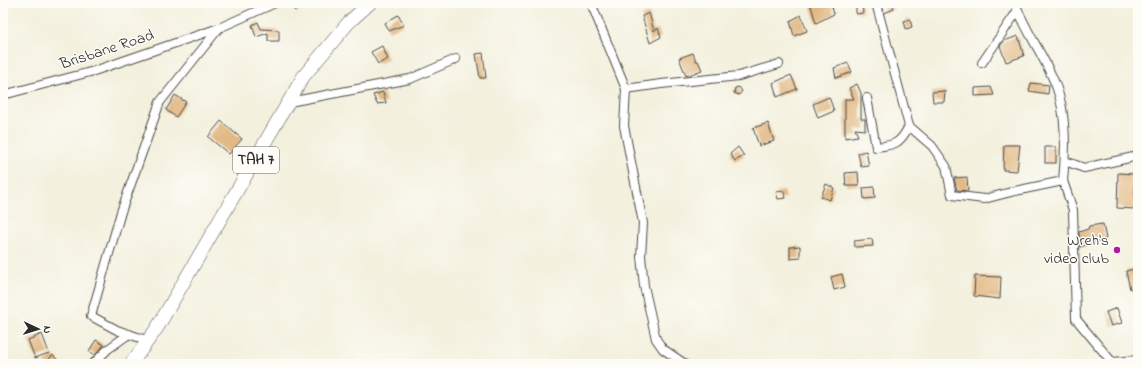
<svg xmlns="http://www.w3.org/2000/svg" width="1141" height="367" viewBox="0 0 1141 367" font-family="'Indie Flower',sans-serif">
	<rect width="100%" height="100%" fill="#fdfcf7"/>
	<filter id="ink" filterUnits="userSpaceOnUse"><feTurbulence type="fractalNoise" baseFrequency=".025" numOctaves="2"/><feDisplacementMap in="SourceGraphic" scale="8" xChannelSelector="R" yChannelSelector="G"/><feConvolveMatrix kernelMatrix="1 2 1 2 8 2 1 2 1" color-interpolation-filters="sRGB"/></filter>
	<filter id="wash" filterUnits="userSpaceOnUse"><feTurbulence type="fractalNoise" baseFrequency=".012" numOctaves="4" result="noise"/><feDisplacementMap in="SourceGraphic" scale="16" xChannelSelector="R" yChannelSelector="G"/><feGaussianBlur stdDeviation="0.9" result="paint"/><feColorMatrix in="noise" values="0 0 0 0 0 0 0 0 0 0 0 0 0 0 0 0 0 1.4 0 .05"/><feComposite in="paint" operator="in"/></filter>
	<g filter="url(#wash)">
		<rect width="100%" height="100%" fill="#f3f0dd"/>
		<g id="blocks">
			<!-- building -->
			<g fill="#e2b883">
				<path d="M291,3H312L295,11Z"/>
				<path d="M810,3H831L834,14L816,23Z"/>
				<path d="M882,3H892L894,9L884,13Z"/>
				<path d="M862,4L863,13L856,14V7Z"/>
				<path d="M649,13L654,31L658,28L661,37L650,43L642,16Z"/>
				<path d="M398,15L404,25L389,31L385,23Z"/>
				<path d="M801,15L807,31L794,36L790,21Z"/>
				<path d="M910,19L912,27L906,29L904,21Z"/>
				<path d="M258,22L261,29L279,30V41H268V33L256,37L252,25Z"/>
				<path d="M1018,36L1024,56L1006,62L1000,46L1004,41Z"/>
				<path d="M382,46L388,59L378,64L371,52Z"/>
				<path d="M483,53L486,78H480L476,54Z"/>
				<path d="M693,53L696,61H698L702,70L686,76L679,58Z"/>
				<path d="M848,63L852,72L836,78L834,68Z"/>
				<path d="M791,75L797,89L777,97L773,83Z"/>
				<path d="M1031,83L1049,85L1048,94L1029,91Z"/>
				<path d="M857,84L861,93V119H865V130L855,129L858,136L845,138V99H854L849,88Z"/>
				<path d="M739,87L742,91L739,95L734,93L735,88Z"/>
				<path d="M991,87L994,95L975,96V88Z"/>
				<path d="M945,91L944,102H933L932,92Z"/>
				<path d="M383,92L386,103L377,104L373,95Z"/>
				<path d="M175,95L186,102L176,117L166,110Z"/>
				<path d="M829,97L834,111L818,118L813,104Z"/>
				<path d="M221,121L242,139L229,154L208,137Z"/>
				<path d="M768,123L774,141L759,146L753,128Z"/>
				<path d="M1004,145H1020L1017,171L1003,170Z"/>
				<path d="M738,147L744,156L735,161L730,154Z"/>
				<rect x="1045" y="147" width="11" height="16"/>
				<path d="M866,151L869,166L861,167L858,153Z"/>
				<path d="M858,172L859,186H846L845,173Z"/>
				<path d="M1118,173L1135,174V209L1117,208Z"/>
				<path d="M967,177L968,191L957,190L954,178Z"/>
				<path d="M826,184L834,188L830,200L821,197Z"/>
				<path d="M874,187L875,198L864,199L863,188Z"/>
				<path d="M784,191L786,198L778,199L776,192Z"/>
				<path d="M1103,224L1106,239L1080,247L1079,232L1088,229L1089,226Z"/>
				<path d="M872,239L873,246L855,247L854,241Z"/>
				<path d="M800,246V258L790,259V247Z"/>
				<path d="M1138,268V288L1130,289L1126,271Z"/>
				<path d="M842,274L845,287L834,290L831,277Z"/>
				<path d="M975,276L1001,277L1000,299L974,296Z"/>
				<path d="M1117,308L1122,323L1111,326L1106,312Z"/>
				<path d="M42,334L49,353L35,358L28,340Z"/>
				<path d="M96,340L104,345L95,355L89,351Z"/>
				<path d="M53,355L61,364H44Z"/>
			</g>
		</g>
	</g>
	<g filter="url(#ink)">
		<use href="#blocks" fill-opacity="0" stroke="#494946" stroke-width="1"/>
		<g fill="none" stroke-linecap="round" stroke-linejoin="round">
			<defs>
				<g id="minor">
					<path d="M591,3L626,89L624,126L643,223L641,256L644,286L656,339L663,349L685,364"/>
					<path d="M982,63L1018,10"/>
					<path d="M626,89L661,84L739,76L779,64"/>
					<path d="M3,95L94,71L219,28L275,3"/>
					<path d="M867,98L876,147C895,145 900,144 909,126L876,3"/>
					<path d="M289,102L410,79L456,59"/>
					<path d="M909,126L932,146L946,166L952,195L984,199L1015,191L1063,181C1066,151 1067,115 1056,86C1045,57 1026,32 1015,3"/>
					<path d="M1065,161L1084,168L1138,156"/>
					<path d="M1063,181L1073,210L1076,319L1112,362L1138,360"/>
					<path d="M149,341L117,330L91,316L121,212L160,102L219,28"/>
					<path d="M93,364L108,349L129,334"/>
				</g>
				<path id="trunk" d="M131,364L157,328L303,77L349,22L370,3"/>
			</defs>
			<!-- minor casing -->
			<use href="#minor" stroke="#494946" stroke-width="10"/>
			<!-- trunk casing -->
			<use href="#trunk" stroke="#494946" stroke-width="14"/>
			<!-- minor -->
			<use href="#minor" stroke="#fff" stroke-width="8"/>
			<!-- trunk -->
			<use href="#trunk" stroke="#fff" stroke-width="13"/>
		</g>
	</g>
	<!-- markers -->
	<circle fill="#b5179e" stroke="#fdfcf7" stroke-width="1.5" cx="1117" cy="250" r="4"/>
	<g text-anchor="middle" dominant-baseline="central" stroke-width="3" stroke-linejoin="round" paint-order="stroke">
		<!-- shield labels -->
		<rect fill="#fdfcf7" stroke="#6a6a68" stroke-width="1" x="233" y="147" width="46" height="26" rx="3"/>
		<g font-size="15" font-weight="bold" fill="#2b2b2b">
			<text x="256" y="160">TAH 7</text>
		</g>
		<!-- street labels -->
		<g font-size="16" fill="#2b2b2b" stroke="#fdfcf7">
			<text transform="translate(107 50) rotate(-18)">Brisbane Road</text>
		</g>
		<!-- poi labels -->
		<g font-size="16" fill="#2b2b2b" stroke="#fdfcf7" text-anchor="end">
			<text x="1109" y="241">Wreh's<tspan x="1109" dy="18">video club</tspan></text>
		</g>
	</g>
	<!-- margin -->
	<rect width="1141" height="367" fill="none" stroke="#fdfcf7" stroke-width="16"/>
	<!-- north arrow -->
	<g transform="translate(38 329) rotate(94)" stroke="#fdfcf7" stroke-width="3" paint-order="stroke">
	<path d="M0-3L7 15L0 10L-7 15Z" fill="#2b2b2b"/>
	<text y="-6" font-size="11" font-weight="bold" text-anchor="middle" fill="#2b2b2b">N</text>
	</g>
</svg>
